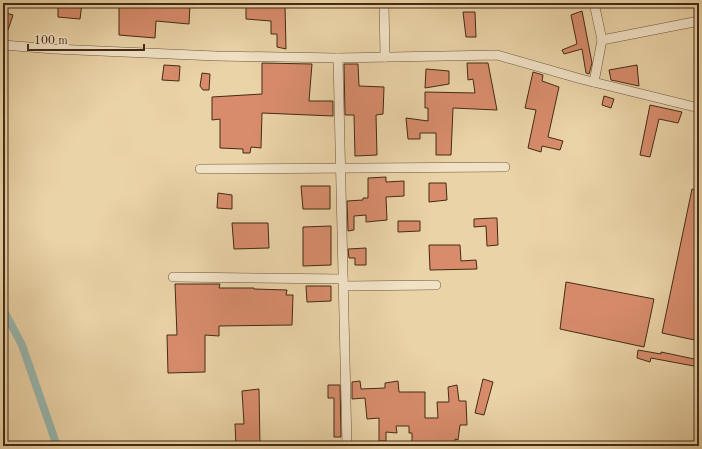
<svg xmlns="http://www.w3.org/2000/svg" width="702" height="449" viewBox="0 0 702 449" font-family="'Old Standard TT',serif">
	<rect width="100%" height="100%" fill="#ead3a7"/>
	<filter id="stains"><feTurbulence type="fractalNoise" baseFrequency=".005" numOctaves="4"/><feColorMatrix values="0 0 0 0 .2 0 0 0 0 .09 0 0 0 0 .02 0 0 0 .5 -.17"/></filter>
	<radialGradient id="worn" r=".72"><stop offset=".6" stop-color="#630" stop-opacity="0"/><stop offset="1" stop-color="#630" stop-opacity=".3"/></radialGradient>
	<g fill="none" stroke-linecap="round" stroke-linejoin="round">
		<!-- canal -->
		<path stroke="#99b7af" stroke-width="8" d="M3,309L22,345L57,446"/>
	</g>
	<!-- building -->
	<g fill="#d88c6c" stroke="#432b14">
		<path d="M58,3H82L80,19L58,17Z"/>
		<path d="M119,3L190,4L189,24L156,21L155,38L119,35Z"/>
		<path d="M246,4L285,5L286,49L277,47V34H271V21L246,19Z"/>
		<path d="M582,11L592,63L589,74L586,73L582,49L564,54L562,50L577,44L571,15Z"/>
		<path d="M3,12L13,15L8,30L3,28Z"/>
		<path d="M463,12H475L476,37H466Z"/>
		<path d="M262,63L312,64L309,101H333V116L262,113L261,148L251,147L250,153H243V149L220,148V119L212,120V97L262,94Z"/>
		<path d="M467,63H488L497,110L453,108L451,155H436V133H420V139H408L406,118L428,121V108H425V92L475,93L473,79L468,80Z"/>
		<path d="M344,64H358L359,86L384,87L383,114L376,115L377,155L355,156L354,115H345Z"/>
		<path d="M164,65L180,66L179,81L162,80Z"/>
		<path d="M637,65L639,86L611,80L609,70Z"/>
		<path d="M426,69L449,71V84L425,88Z"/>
		<path d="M533,72L543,75L542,81L559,87L548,137L563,141L560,150L542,146L541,152L528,148L536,110L525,108Z"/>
		<path d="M202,73L210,74L209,90H203L200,86Z"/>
		<path d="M604,96L614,99L611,108L602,105Z"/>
		<path d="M650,105L682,112L678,123L659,119L650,157L640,155Z"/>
		<path d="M386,177V182L404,181V196L386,197L387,220L366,222V215L354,216V230L348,231L347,201L363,200V198H368V178Z"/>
		<path d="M429,183H446L447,200L429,202Z"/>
		<path d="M301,186H330V209H303Z"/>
		<path d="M692,189L699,191V341L662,333Z"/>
		<path d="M218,193L232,195V209L217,208Z"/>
		<path d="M492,218H497L498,245L487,246L486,226L474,227V219Z"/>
		<path d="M398,221H420V231L398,232Z"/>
		<path d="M232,223H268L269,248L234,249Z"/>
		<path d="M331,226V265L303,266V227Z"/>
		<path d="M429,245H460L461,261L476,260L477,269L430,270Z"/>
		<path d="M366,248V265H355V258H349L348,249Z"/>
		<path d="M566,282L654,299L644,347L560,329Z"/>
		<path d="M175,284H220L219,288H254V289L287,290L286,295H293L292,325L219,326V336L205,335V372L168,373L167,335H177Z"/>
		<path d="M306,286H331V301L307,302Z"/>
		<path d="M638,350L661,354V352L699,360V367L651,358L650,362L637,358Z"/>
		<path d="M483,379L493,382L484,415L475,413Z"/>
		<path d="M360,381L361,389L385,388V383L398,381L399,392H425V418H438L437,402H449L448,387L457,385L459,401H466L467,425H460L458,440L455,439L454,446H412V433H409V426H396L397,433L386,432V441H379V418L367,419L365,398L352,399V382Z"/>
		<path d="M328,385H340L341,437H334V398H328Z"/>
		<path d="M259,389L260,446H236L235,424H244L242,391Z"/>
	</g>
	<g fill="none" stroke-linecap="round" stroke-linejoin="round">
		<defs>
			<g id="street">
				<path d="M384,3L385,57"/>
				<path d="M594,3L602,40L699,21"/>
				<path d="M3,45L54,49L216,56L338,58L497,55L581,79L699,108"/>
				<path d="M338,58L347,446"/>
				<path d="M594,82L602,40"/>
				<path d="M200,169L505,167"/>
				<path d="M173,277L343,279"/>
				<path d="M344,286L436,285"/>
			</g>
		</defs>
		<!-- street casing -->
		<use href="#street" stroke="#6d5539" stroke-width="10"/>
		<!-- street -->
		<use href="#street" stroke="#f1e2c6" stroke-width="9"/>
	</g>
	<!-- margin -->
	<rect width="702" height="449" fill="none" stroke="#ead3a7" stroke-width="16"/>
	<rect x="4" y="4" width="694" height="441" fill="none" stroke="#432b14" stroke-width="2"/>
	<rect x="8" y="8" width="686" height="433" fill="none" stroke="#432b14"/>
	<!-- scale -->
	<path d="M28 44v6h116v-6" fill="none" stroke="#432b14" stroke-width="2"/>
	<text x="34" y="44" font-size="12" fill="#432b14" stroke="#f1e2c6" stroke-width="3" paint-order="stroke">100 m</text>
	<rect width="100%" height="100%" filter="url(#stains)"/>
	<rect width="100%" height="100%" fill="url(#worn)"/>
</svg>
